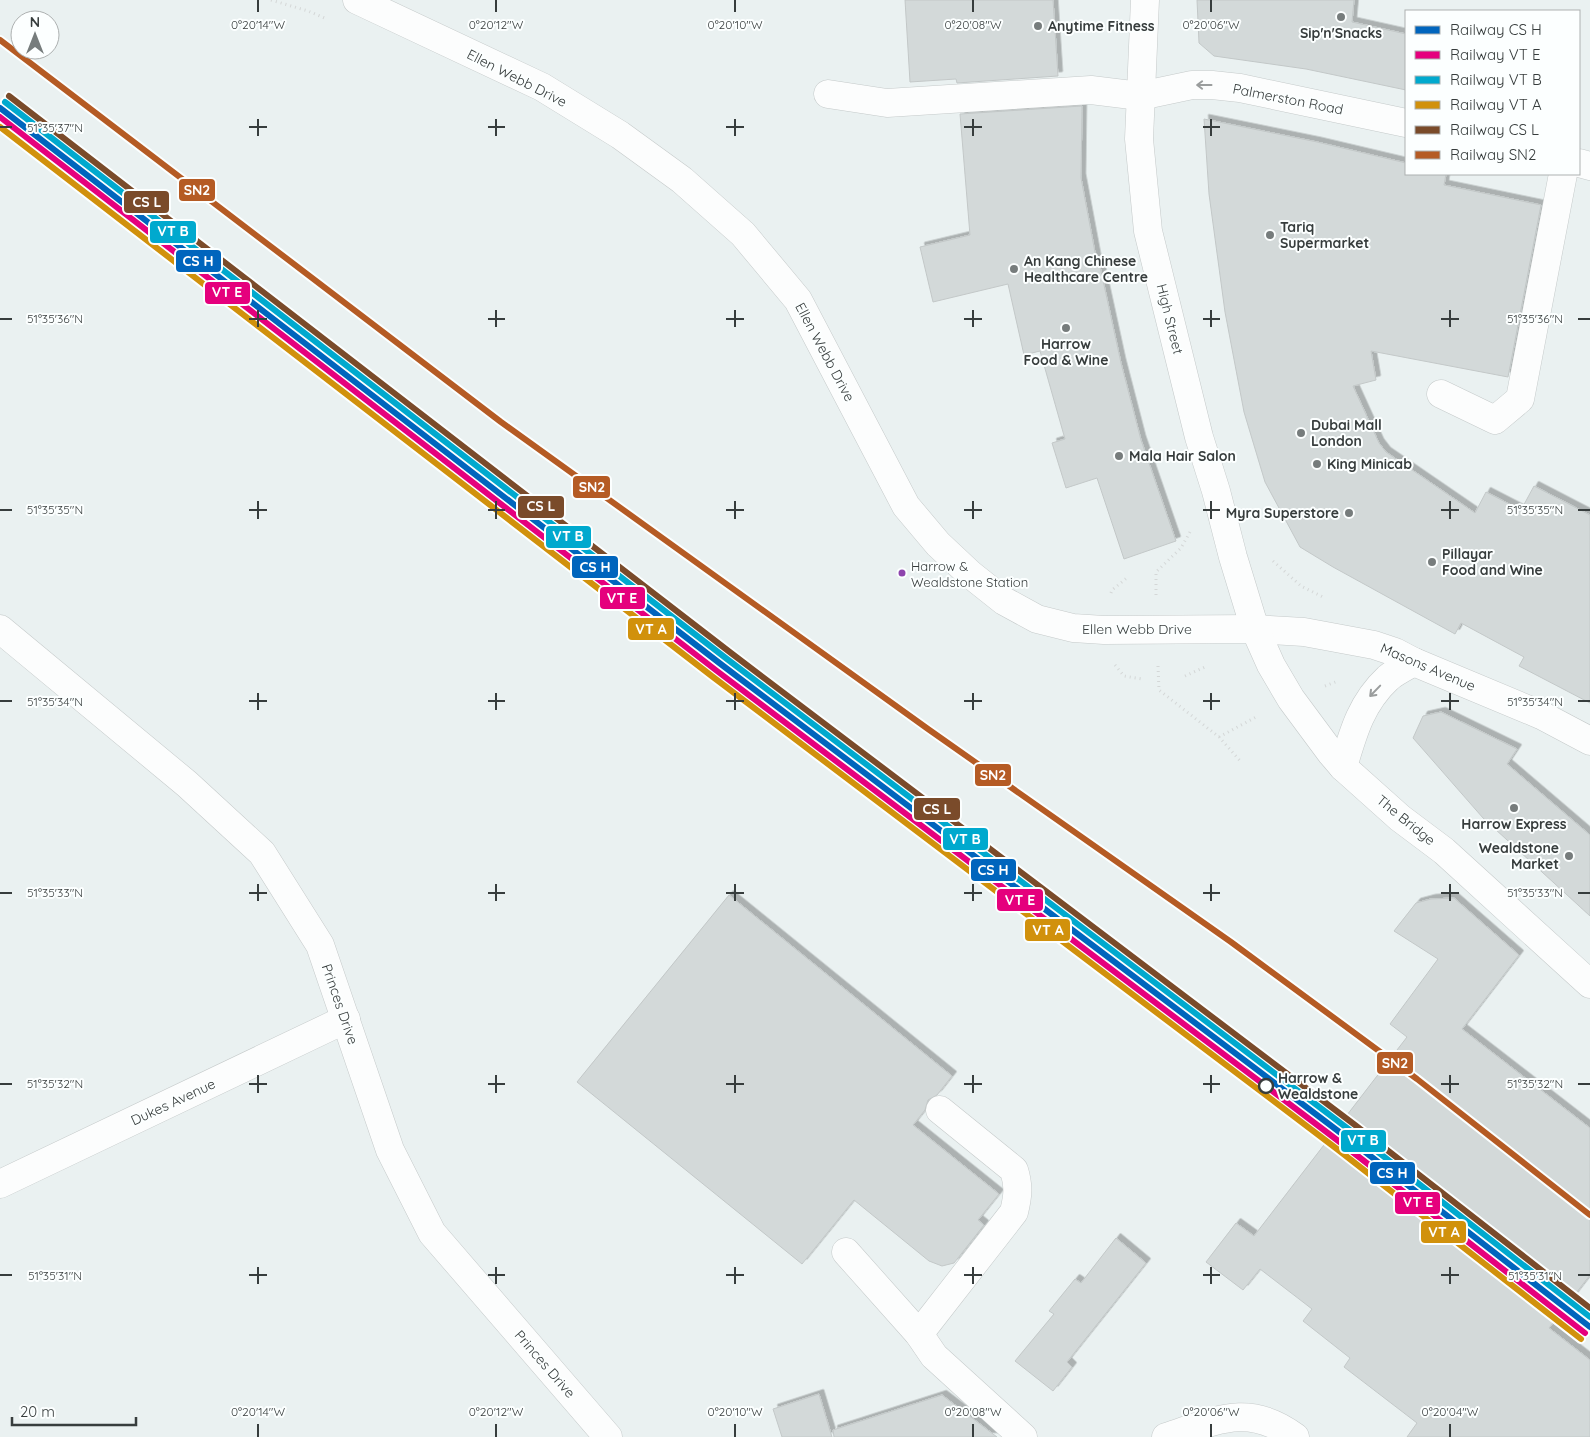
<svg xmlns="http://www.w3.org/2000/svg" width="1590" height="1437" viewBox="0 0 1590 1437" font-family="Quicksand,sans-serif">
	<defs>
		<filter id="shadow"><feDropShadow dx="4.5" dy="-4.5" stdDeviation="0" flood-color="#0004"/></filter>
	</defs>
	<rect width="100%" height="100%" fill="#eaf1f1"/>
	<!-- building -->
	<g fill="#d3d9d9" stroke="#c3c8c8" filter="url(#shadow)">
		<path d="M905,0H1053L1058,76L957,83L956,79L910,82Z"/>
		<path d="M1197,0H1354L1352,22L1406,34V90L1306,69L1214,56L1199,43Z"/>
		<path d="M1082,106L1081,178L1097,263L1099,262L1121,363L1141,440L1176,541L1124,559L1097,478L1066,488L1052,443L1065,439L1040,351L1024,355L1008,284L933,302L920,247L970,235L960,114Z"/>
		<path d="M1204,119L1317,142L1406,163V174H1446L1444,185L1541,205L1508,377L1371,351L1376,380L1353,386L1379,443L1386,452L1475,513L1486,492L1521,510L1534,486L1590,515V703L1519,666L1524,657L1461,623L1455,634L1333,567L1300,547L1265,482L1244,412L1225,312L1209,194Z"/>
		<path d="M1441,712L1517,749L1507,764L1590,835V916L1483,818L1413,738L1423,716Z"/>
		<path d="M729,895L952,1076L937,1095L928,1100L925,1110L913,1125L999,1194L978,1220L984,1225L954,1263L942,1266L929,1261L854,1200L802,1264L577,1082Z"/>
		<path d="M1454,898L1519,955L1462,1029L1590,1128V1275L1549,1328L1590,1360V1437H1407L1417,1423L1344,1367L1350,1358L1303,1321L1312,1309L1260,1269L1243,1290L1206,1262L1236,1223L1254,1236L1407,1037L1390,1024L1438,959L1394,931L1416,903L1431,899Z"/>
		<path d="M1116,1238L1146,1263L1067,1362L1072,1367L1053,1391L1015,1361L1054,1314L1049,1311L1075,1279L1081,1283Z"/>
		<path d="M819,1394L832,1437H782L773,1409Z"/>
		<path d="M942,1395L997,1437H834L833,1430Z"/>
	</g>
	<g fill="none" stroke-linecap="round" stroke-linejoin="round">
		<defs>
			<g id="minor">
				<path d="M357,0L542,87L620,135L682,180L743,234L798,300L906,506L938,544L970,574L1004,601L1037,619L1073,628L1104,630L1255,629L1304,632L1374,645L1395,652L1414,662L1541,715L1590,741"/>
				<path d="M1145,0L1139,139L1148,231L1199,437L1216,491L1233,557L1255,629L1271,665L1291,699L1331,753L1343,767L1400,818L1444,851L1590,984"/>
				<path d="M828,94L887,103L1091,90L1140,96L1192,85H1212L1240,88L1406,123"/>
				<path d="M1579,163L1590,166"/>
				<path d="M1441,394L1495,420L1520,399L1563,174"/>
				<path d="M0,629L187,784L262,853L320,945L390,1150L432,1233L608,1437"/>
				<path d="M1343,767C1353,733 1361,703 1388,678C1395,672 1405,667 1414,662"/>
				<path d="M0,1184L346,1019"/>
				<path d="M846,1252L919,1334L934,1356L1023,1437"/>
				<path d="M919,1334L1014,1212C1018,1196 1019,1186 1014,1170L940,1110"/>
				<path d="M1166,1437C1215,1421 1248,1402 1295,1437"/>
			</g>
		</defs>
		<!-- minor casing -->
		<use href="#minor" stroke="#c5caca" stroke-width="29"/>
		<!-- path -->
		<g stroke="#d4d7d7" stroke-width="3" stroke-dasharray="1 4" stroke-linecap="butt">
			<path d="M271,0L308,11L327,19"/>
			<path d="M1273,561L1301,586L1325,598"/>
			<path d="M1111,593L1112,590L1128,577"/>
			<path d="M1156,595V572L1181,548L1190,532"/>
			<path d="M1115,665L1124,676L1142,679"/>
			<path d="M1158,666L1159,690L1219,737L1242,763"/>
			<path d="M1185,676L1205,667"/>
			<path d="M1325,686L1338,681"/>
			<path d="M1219,737L1258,716"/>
		</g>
		<!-- minor -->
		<use href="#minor" stroke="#fcfdfd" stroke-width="28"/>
		<defs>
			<path id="rail-1" d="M0,108L722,665L1346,1137L1590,1327"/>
			<path id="rail-2" d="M0,117L717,671L1341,1143L1585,1333"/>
			<path id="rail-3" d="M5,102L727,659L1351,1131L1590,1317"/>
			<path id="rail-4" d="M0,127L713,677L1337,1149L1581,1339"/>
			<path id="rail-5" d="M9,96L731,653L1355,1125L1590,1308"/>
			<path id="rail-6" d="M0,40L501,422L928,729L1231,942L1417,1079L1590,1215"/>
		</defs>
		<!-- rail-1 casing -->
		<use href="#rail-1" stroke="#fcffff" stroke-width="10"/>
		<!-- rail-2 casing -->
		<use href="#rail-2" stroke="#fcffff" stroke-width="10"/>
		<!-- rail-3 casing -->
		<use href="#rail-3" stroke="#fcffff" stroke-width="10"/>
		<!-- rail-4 casing -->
		<use href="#rail-4" stroke="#fcffff" stroke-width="10"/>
		<!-- rail-5 casing -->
		<use href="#rail-5" stroke="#fcffff" stroke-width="10"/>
		<!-- rail-6 casing -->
		<use href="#rail-6" stroke="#fcffff" stroke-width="10"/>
		<!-- rail-1 -->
		<use href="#rail-1" stroke="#0065bd" stroke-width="6"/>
		<!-- rail-2 -->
		<use href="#rail-2" stroke="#e5007d" stroke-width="6"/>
		<!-- rail-3 -->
		<use href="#rail-3" stroke="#00a9ce" stroke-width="6"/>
		<!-- rail-4 -->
		<use href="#rail-4" stroke="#d1910c" stroke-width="6"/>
		<!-- rail-5 -->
		<use href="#rail-5" stroke="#7a4b2a" stroke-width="6"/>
		<!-- rail-6 -->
		<use href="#rail-6" stroke="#b55b24" stroke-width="6"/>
	</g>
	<!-- one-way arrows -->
	<defs><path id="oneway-shaft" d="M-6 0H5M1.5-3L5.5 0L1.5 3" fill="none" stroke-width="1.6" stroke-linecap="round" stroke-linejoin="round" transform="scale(1.25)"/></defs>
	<g stroke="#9a9d9d">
		<use href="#oneway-shaft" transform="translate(1204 85) rotate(-180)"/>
		<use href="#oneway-shaft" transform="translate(1375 691) rotate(134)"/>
	</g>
	<!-- ticks -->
	<path fill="none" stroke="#373d3d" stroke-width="2" d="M258,0V12M496,0V12M735,0V12M973,0V12M1211,0V12M258,119V136M496,119V136M735,119V136M973,119V136M1211,119V136M0,127H12M249,127H267M488,127H505M726,127H744M964,127H982M1203,127H1220M258,310V327M496,310V327M735,310V327M973,310V327M1211,310V327M1450,310V327M0,319H12M249,319H267M488,319H505M726,319H744M964,319H982M1203,319H1220M1441,319H1459M1578,319H1590M258,501V519M496,501V519M735,501V519M973,501V519M1211,501V519M1450,501V519M0,510H12M249,510H267M488,510H505M726,510H744M964,510H982M1203,510H1220M1441,510H1459M1578,510H1590M258,693V710M496,693V710M735,693V710M973,693V710M1211,693V710M1450,693V710M0,701H12M249,701H267M488,701H505M726,701H744M964,701H982M1203,701H1220M1441,701H1459M1578,701H1590M258,884V901M496,884V901M735,884V901M973,884V901M1211,884V901M1450,884V901M0,893H12M249,893H267M488,893H505M726,893H744M964,893H982M1203,893H1220M1441,893H1459M1578,893H1590M258,1075V1093M496,1075V1093M735,1075V1093M973,1075V1093M1211,1075V1093M1450,1075V1093M0,1084H12M249,1084H267M488,1084H505M726,1084H744M964,1084H982M1203,1084H1220M1441,1084H1459M1578,1084H1590M258,1267V1284M496,1267V1284M735,1267V1284M973,1267V1284M1211,1267V1284M1450,1267V1284M0,1275H12M249,1275H267M488,1275H505M726,1275H744M964,1275H982M1203,1275H1220M1441,1275H1459M1578,1275H1590M258,1424V1437M496,1424V1437M735,1424V1437M973,1424V1437M1211,1424V1437M1450,1424V1437"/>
	<!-- markers -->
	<g fill="#767c7c" stroke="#fcffff" stroke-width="2">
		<circle cx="1341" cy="17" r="5"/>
		<circle cx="1038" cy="26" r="5"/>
		<circle cx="1270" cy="235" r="5"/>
		<circle cx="1014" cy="269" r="5"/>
		<circle cx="1066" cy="328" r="5"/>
		<circle cx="1301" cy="433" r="5"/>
		<circle cx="1119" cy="456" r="5"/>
		<circle cx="1317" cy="464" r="5"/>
		<circle cx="1349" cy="513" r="5"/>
		<circle cx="1432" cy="562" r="5"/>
		<circle cx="1514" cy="808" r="5"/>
		<circle cx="1569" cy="856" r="5"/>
	</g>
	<circle fill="#8e44ad" stroke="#fcffff" stroke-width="2" cx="902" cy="573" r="4.5"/>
	<circle fill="#fcffff" stroke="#373d3d" stroke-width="2.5" cx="1266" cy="1086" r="7"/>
	<g text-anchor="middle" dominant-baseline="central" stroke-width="4" stroke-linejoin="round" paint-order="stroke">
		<!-- bus labels -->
		<g font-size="13" fill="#373d3d" stroke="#fcffff" text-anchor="start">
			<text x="911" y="566">Harrow &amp;<tspan x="911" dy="16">Wealdstone Station</tspan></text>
		</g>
		<!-- poi labels -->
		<g font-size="14" font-weight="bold" fill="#373d3d" stroke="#fcffff" text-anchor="start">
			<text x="1048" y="26">Anytime Fitness</text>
			<text x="1341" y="33" text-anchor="middle">Sip'n'Snacks</text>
			<text x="1280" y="227">Tariq<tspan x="1280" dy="16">Supermarket</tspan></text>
			<text x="1024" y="261">An Kang Chinese<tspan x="1024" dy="16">Healthcare Centre</tspan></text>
			<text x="1066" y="344" text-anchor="middle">Harrow<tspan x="1066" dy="16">Food &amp; Wine</tspan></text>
			<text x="1311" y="425">Dubai Mall<tspan x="1311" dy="16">London</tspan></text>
			<text x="1129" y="456">Mala Hair Salon</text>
			<text x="1327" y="464">King Minicab</text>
			<text x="1339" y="513" text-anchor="end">Myra Superstore</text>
			<text x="1442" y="554">Pillayar<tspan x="1442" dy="16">Food and Wine</tspan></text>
			<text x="1514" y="824" text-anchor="middle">Harrow Express</text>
			<text x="1559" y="848" text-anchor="end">Wealdstone<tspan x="1559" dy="16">Market</tspan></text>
		</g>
		<!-- street labels -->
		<g font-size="14" fill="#373d3d" stroke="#fcffff">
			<text transform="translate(517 78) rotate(27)">Ellen Webb Drive</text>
			<text transform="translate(1288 99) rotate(11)">Palmerston Road</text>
			<text transform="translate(1170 319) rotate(76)">High Street</text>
			<text transform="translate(825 352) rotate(62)">Ellen Webb Drive</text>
			<text x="1137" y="629">Ellen Webb Drive</text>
			<text transform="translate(1428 667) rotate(23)">Masons Avenue</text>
			<text transform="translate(1406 820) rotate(39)">The Bridge</text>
			<text transform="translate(340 1004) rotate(71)">Princes Drive</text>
			<text transform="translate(173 1102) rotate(-25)">Dukes Avenue</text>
			<text transform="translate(545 1364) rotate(49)">Princes Drive</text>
		</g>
		<!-- stop labels -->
		<g font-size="14" font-weight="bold" fill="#373d3d" stroke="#fcffff" text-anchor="start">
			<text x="1278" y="1078">Harrow &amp;<tspan x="1278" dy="16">Wealdstone</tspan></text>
		</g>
	</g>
	<g font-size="12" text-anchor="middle" fill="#373d3d" stroke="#fcffff" stroke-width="4" stroke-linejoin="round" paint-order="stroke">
		<text x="258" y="29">0°20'14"W</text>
		<text x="496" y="29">0°20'12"W</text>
		<text x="735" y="29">0°20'10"W</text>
		<text x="973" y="29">0°20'08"W</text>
		<text x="1211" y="29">0°20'06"W</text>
		<text x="55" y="132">51°35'37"N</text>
		<text x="55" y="323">51°35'36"N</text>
		<text x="1535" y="323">51°35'36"N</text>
		<text x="55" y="514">51°35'35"N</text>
		<text x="1535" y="514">51°35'35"N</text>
		<text x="55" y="706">51°35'34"N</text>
		<text x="1535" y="706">51°35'34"N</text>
		<text x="55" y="897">51°35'33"N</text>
		<text x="1535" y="897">51°35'33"N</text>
		<text x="55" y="1088">51°35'32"N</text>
		<text x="1535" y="1088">51°35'32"N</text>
		<text x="55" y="1280">51°35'31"N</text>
		<text x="1535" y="1280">51°35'31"N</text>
		<text x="258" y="1416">0°20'14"W</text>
		<text x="496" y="1416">0°20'12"W</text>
		<text x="735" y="1416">0°20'10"W</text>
		<text x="973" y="1416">0°20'08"W</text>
		<text x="1211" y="1416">0°20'06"W</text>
		<text x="1450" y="1416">0°20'04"W</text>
	</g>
	<g stroke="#fcffff" stroke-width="2">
		<rect x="178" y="178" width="38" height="24" rx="5" fill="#b55b24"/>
		<rect x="123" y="190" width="47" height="24" rx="5" fill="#7a4b2a"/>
		<rect x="149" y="220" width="48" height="24" rx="5" fill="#00a9ce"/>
		<rect x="175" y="249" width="47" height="24" rx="5" fill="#0065bd"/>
		<rect x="204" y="281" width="47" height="24" rx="5" fill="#e5007d"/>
		<rect x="572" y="475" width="39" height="24" rx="5" fill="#b55b24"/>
		<rect x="517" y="495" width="48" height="24" rx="5" fill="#7a4b2a"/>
		<rect x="545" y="525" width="47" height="24" rx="5" fill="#00a9ce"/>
		<rect x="571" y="555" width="48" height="24" rx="5" fill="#0065bd"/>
		<rect x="599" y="586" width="47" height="24" rx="5" fill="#e5007d"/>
		<rect x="627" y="617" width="48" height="24" rx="5" fill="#d1910c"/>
		<rect x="974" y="763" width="38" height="24" rx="5" fill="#b55b24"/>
		<rect x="913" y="797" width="48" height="24" rx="5" fill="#7a4b2a"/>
		<rect x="942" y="827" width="47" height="24" rx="5" fill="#00a9ce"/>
		<rect x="970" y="858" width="47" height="24" rx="5" fill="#0065bd"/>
		<rect x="996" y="888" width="48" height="24" rx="5" fill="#e5007d"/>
		<rect x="1024" y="918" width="47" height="24" rx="5" fill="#d1910c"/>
		<rect x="1376" y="1051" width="38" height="24" rx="5" fill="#b55b24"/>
		<rect x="1340" y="1129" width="47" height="24" rx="5" fill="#00a9ce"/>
		<rect x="1369" y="1161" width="47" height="24" rx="5" fill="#0065bd"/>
		<rect x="1394" y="1191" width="47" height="24" rx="5" fill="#e5007d"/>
		<rect x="1420" y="1220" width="47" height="24" rx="5" fill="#d1910c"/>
	</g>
	<g font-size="14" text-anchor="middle" font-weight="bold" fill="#fff">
		<text x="197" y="195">SN2</text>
		<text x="147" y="207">CS L</text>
		<text x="173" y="236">VT B</text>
		<text x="198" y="266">CS H</text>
		<text x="227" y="297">VT E</text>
		<text x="592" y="492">SN2</text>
		<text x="541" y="511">CS L</text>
		<text x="568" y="541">VT B</text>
		<text x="595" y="572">CS H</text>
		<text x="622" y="603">VT E</text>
		<text x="651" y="634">VT A</text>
		<text x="993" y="780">SN2</text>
		<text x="937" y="814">CS L</text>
		<text x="965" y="844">VT B</text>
		<text x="993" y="875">CS H</text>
		<text x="1020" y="905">VT E</text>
		<text x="1048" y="935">VT A</text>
		<text x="1395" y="1068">SN2</text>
		<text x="1363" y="1145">VT B</text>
		<text x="1392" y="1178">CS H</text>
		<text x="1418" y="1207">VT E</text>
		<text x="1444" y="1237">VT A</text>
	</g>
	<!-- legend -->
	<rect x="1405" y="10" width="175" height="165" fill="#fcffff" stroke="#adb1b1"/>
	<rect x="1415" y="26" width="25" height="8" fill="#0065bd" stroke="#adb1b1"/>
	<text x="1450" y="35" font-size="15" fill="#373d3d">Railway CS H</text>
	<rect x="1415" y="51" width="25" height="8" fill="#e5007d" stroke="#adb1b1"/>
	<text x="1450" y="60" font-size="15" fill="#373d3d">Railway VT E</text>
	<rect x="1415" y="76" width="25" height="8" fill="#00a9ce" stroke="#adb1b1"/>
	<text x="1450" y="85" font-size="15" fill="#373d3d">Railway VT B</text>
	<rect x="1415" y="101" width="25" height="8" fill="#d1910c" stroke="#adb1b1"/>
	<text x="1450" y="110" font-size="15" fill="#373d3d">Railway VT A</text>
	<rect x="1415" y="126" width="25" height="8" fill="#7a4b2a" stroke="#adb1b1"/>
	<text x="1450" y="135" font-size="15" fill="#373d3d">Railway CS L</text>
	<rect x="1415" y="151" width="25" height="8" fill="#b55b24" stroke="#adb1b1"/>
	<text x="1450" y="160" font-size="15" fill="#373d3d">Railway SN2</text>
	<!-- north arrow -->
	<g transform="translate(35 35)"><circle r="24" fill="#fcffff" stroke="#adb1b1"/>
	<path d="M0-4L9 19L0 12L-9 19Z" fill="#767c7c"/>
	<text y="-8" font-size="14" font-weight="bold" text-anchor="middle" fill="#373d3d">N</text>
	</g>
	<!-- scale -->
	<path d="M12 1417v8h124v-8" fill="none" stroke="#373d3d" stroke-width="2.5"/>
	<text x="20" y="1417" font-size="15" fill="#373d3d" stroke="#fcffff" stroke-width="4" paint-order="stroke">20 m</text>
</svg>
